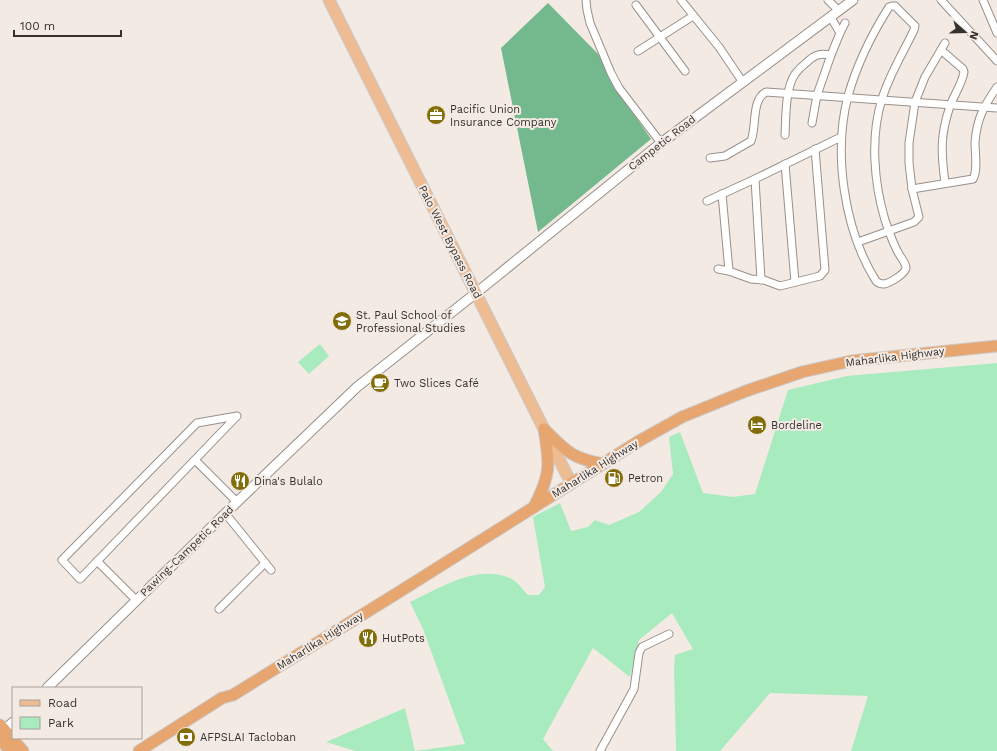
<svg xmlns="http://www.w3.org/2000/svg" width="997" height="751" viewBox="0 0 997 751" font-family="'Work Sans',sans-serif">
	<rect width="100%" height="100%" fill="#f4eae4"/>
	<!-- green -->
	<g fill="#a8ebbf">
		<path d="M320,344L329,356L309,374L298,362Z"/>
		<path d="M997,363V751H851L868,696L770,693L720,751H676L674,669L675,655L693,649L672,613L639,640L630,677L593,648L543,739L553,751H355L326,742L405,708L415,751L465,744L423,629L410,602C440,588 476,564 510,578C517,581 523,590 528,595H539L545,587L533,517L560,503L571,531L588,527L595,520L609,525L639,512L661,492L673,474L669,437L680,432L703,493L733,497L755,494L788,390L847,376Z"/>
	</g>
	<!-- forest -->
	<path fill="#74b98d" d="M548,3L604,60L617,90L651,139L538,232L501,48Z"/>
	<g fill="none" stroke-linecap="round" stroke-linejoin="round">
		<defs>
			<g id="minor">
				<path d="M586,0L587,10L590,23L611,73L619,88L661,143"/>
				<path d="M681,0L719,47L742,81"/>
				<path d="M828,0L838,10"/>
				<path d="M941,0L997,61"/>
				<path d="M983,0L997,33"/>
				<path d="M636,5L685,71"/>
				<path d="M892,6H895L915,26L914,30C903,53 889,75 882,99C870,137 874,183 885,220C889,232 893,244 899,254C901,258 906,263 906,268C905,274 890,283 884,284C881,284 878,283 876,281C844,230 833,153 848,96C857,64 872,34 889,7Z"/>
				<path d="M840,33L845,23"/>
				<path d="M941,50L963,69L964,72C962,84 954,95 950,106C940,136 941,152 945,183"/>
				<path d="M638,51L693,16"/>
				<path d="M812,123L817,95L831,55L840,33L830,16"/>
				<path d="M785,135C786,117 785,89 795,74C798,70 802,66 806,63C814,55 819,53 831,55"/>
				<path d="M710,158L725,156L751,141C757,126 751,100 766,92L997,108"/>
				<path d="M785,164L795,282"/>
				<path d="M755,179L761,280"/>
				<path d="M912,189L973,179C978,171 975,152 975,142C977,118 984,106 997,87"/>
				<path d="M722,194L729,271"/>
				<path d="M707,201L755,179L841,137"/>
				<path d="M858,242L914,222L919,217L912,189L909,163V143L915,102L925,77L945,43"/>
				<path d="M718,269L729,271L751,279L764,280L780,286L820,276L825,270L815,149"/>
				<path d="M237,416L80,579L62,560L197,423Z"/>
				<path d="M195,460L237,502"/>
				<path d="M225,513L271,570"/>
				<path d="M97,561L136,600"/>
				<path d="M219,609L265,563"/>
				<path d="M600,751L634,689L639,653L642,647L669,634"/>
			</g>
			<g id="tertiary">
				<path d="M47,688L237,502L357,387L476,293L661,143L853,0"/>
				<path d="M4,730L13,722"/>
			</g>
			<path id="primary" d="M329,0L571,483"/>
			<g id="trunk">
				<path d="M544,429C566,451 571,458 603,464"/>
				<path d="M534,507C551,474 550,465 544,429"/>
				<path d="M0,725L23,751"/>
				<path d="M0,739L10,751"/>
				<path d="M139,751L222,698L233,695L399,592L639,441L682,417L746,391L802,372L851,361L997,346"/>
			</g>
		</defs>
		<!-- minor casing -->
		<use href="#minor" stroke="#99908b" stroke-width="9"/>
		<!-- tertiary casing -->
		<use href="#tertiary" stroke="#99908b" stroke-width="11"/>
		<!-- primary casing -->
		<use href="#primary" stroke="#cac9c9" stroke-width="13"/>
		<!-- trunk casing -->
		<use href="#trunk" stroke="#cac9c9" stroke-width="13"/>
		<!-- minor -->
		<use href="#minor" stroke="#fff" stroke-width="7"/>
		<!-- tertiary -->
		<use href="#tertiary" stroke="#fff" stroke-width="9"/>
		<!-- primary -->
		<use href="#primary" stroke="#edbc93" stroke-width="11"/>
		<!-- trunk -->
		<use href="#trunk" stroke="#e7a66f" stroke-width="11"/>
	</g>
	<!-- icons -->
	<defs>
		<symbol id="office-disc" viewBox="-11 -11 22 22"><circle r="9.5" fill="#826d09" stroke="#f4eae4"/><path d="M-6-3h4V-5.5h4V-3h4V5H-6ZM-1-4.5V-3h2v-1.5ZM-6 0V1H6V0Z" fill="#fff"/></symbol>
		<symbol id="university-disc" viewBox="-11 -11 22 22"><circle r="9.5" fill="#826d09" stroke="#f4eae4"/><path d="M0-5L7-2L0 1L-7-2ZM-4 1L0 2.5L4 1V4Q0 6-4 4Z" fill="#fff"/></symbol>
		<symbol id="cafe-disc" viewBox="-11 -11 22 22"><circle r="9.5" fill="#826d09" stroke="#f4eae4"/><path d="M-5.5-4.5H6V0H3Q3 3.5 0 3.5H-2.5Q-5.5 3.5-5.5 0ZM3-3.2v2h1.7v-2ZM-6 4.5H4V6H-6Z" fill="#fff"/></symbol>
		<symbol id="hotel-disc" viewBox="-11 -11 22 22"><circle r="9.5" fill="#826d09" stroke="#f4eae4"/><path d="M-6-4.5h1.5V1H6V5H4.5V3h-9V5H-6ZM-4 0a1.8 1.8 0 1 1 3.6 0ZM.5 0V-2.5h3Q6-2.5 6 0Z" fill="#fff"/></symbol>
		<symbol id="fuel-disc" viewBox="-11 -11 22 22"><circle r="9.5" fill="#826d09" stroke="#f4eae4"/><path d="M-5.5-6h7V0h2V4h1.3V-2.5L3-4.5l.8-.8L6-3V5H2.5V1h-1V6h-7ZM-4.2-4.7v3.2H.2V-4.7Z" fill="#fff"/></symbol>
		<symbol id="restaurant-disc" viewBox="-11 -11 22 22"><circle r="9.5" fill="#826d09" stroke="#f4eae4"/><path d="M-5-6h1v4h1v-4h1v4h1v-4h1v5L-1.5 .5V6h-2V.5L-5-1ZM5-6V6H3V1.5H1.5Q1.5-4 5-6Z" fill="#fff"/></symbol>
		<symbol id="bank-disc" viewBox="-11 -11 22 22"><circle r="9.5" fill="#826d09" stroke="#f4eae4"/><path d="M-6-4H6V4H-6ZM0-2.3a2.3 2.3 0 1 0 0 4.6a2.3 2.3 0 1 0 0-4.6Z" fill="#fff"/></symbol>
	</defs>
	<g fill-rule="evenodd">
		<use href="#office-disc" x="425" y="104" width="22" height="22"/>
		<use href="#university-disc" x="331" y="310" width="22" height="22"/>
		<use href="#cafe-disc" x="369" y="372" width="22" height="22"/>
		<use href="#hotel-disc" x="746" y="414" width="22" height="22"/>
		<use href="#fuel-disc" x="603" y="467" width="22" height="22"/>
		<use href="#restaurant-disc" x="229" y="470" width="22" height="22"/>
		<use href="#restaurant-disc" x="357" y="627" width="22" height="22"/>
		<use href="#bank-disc" x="175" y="726" width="22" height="22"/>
	</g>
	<g text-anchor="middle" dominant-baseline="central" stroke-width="4" stroke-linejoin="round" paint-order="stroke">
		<!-- poi labels -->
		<g font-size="11" fill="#34312f" stroke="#f4eae4" text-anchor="start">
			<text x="450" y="109">Pacific Union<tspan x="450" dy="13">Insurance Company</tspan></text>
			<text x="356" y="315">St. Paul School of<tspan x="356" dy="13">Professional Studies</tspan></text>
			<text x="394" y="383">Two Slices Café</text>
			<text x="771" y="425">Bordeline</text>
			<text x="628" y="478">Petron</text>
			<text x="254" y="481">Dina's Bulalo</text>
			<text x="382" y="638">HutPots</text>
			<text x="200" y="737">AFPSLAI Tacloban</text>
		</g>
		<!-- street labels -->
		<g font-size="11" fill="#34312f" stroke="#f4eae4">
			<text transform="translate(662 143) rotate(-38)">Campetic Road</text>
			<text transform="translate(450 242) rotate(63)">Palo West Bypass Road</text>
			<text transform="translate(895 357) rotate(-7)">Maharlika Highway</text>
			<text transform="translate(595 469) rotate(-32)">Maharlika Highway</text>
			<text transform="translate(187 551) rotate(-44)">Pawing-Campetic Road</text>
			<text transform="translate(320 641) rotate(-32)">Maharlika Highway</text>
		</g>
	</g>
	<!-- legend -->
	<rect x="12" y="687" width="130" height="52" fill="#f4eae4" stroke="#a7a09c"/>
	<rect x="20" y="700" width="20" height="6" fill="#edbc93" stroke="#a7a09c"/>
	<text x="48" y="707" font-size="12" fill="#34312f">Road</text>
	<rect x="20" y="717" width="20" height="12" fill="#a8ebbf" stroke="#a7a09c"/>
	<text x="48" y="727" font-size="12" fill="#34312f">Park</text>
	<!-- north arrow -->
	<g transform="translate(965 32) rotate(110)" stroke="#f4eae4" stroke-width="3" paint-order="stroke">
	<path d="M0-3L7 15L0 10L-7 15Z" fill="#34312f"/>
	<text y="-6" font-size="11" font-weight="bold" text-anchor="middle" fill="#34312f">N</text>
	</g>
	<!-- scale -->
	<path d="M14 30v6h107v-6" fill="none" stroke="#34312f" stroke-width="2"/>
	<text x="20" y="30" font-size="12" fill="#34312f" stroke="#f4eae4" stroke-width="3" paint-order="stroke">100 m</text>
</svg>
